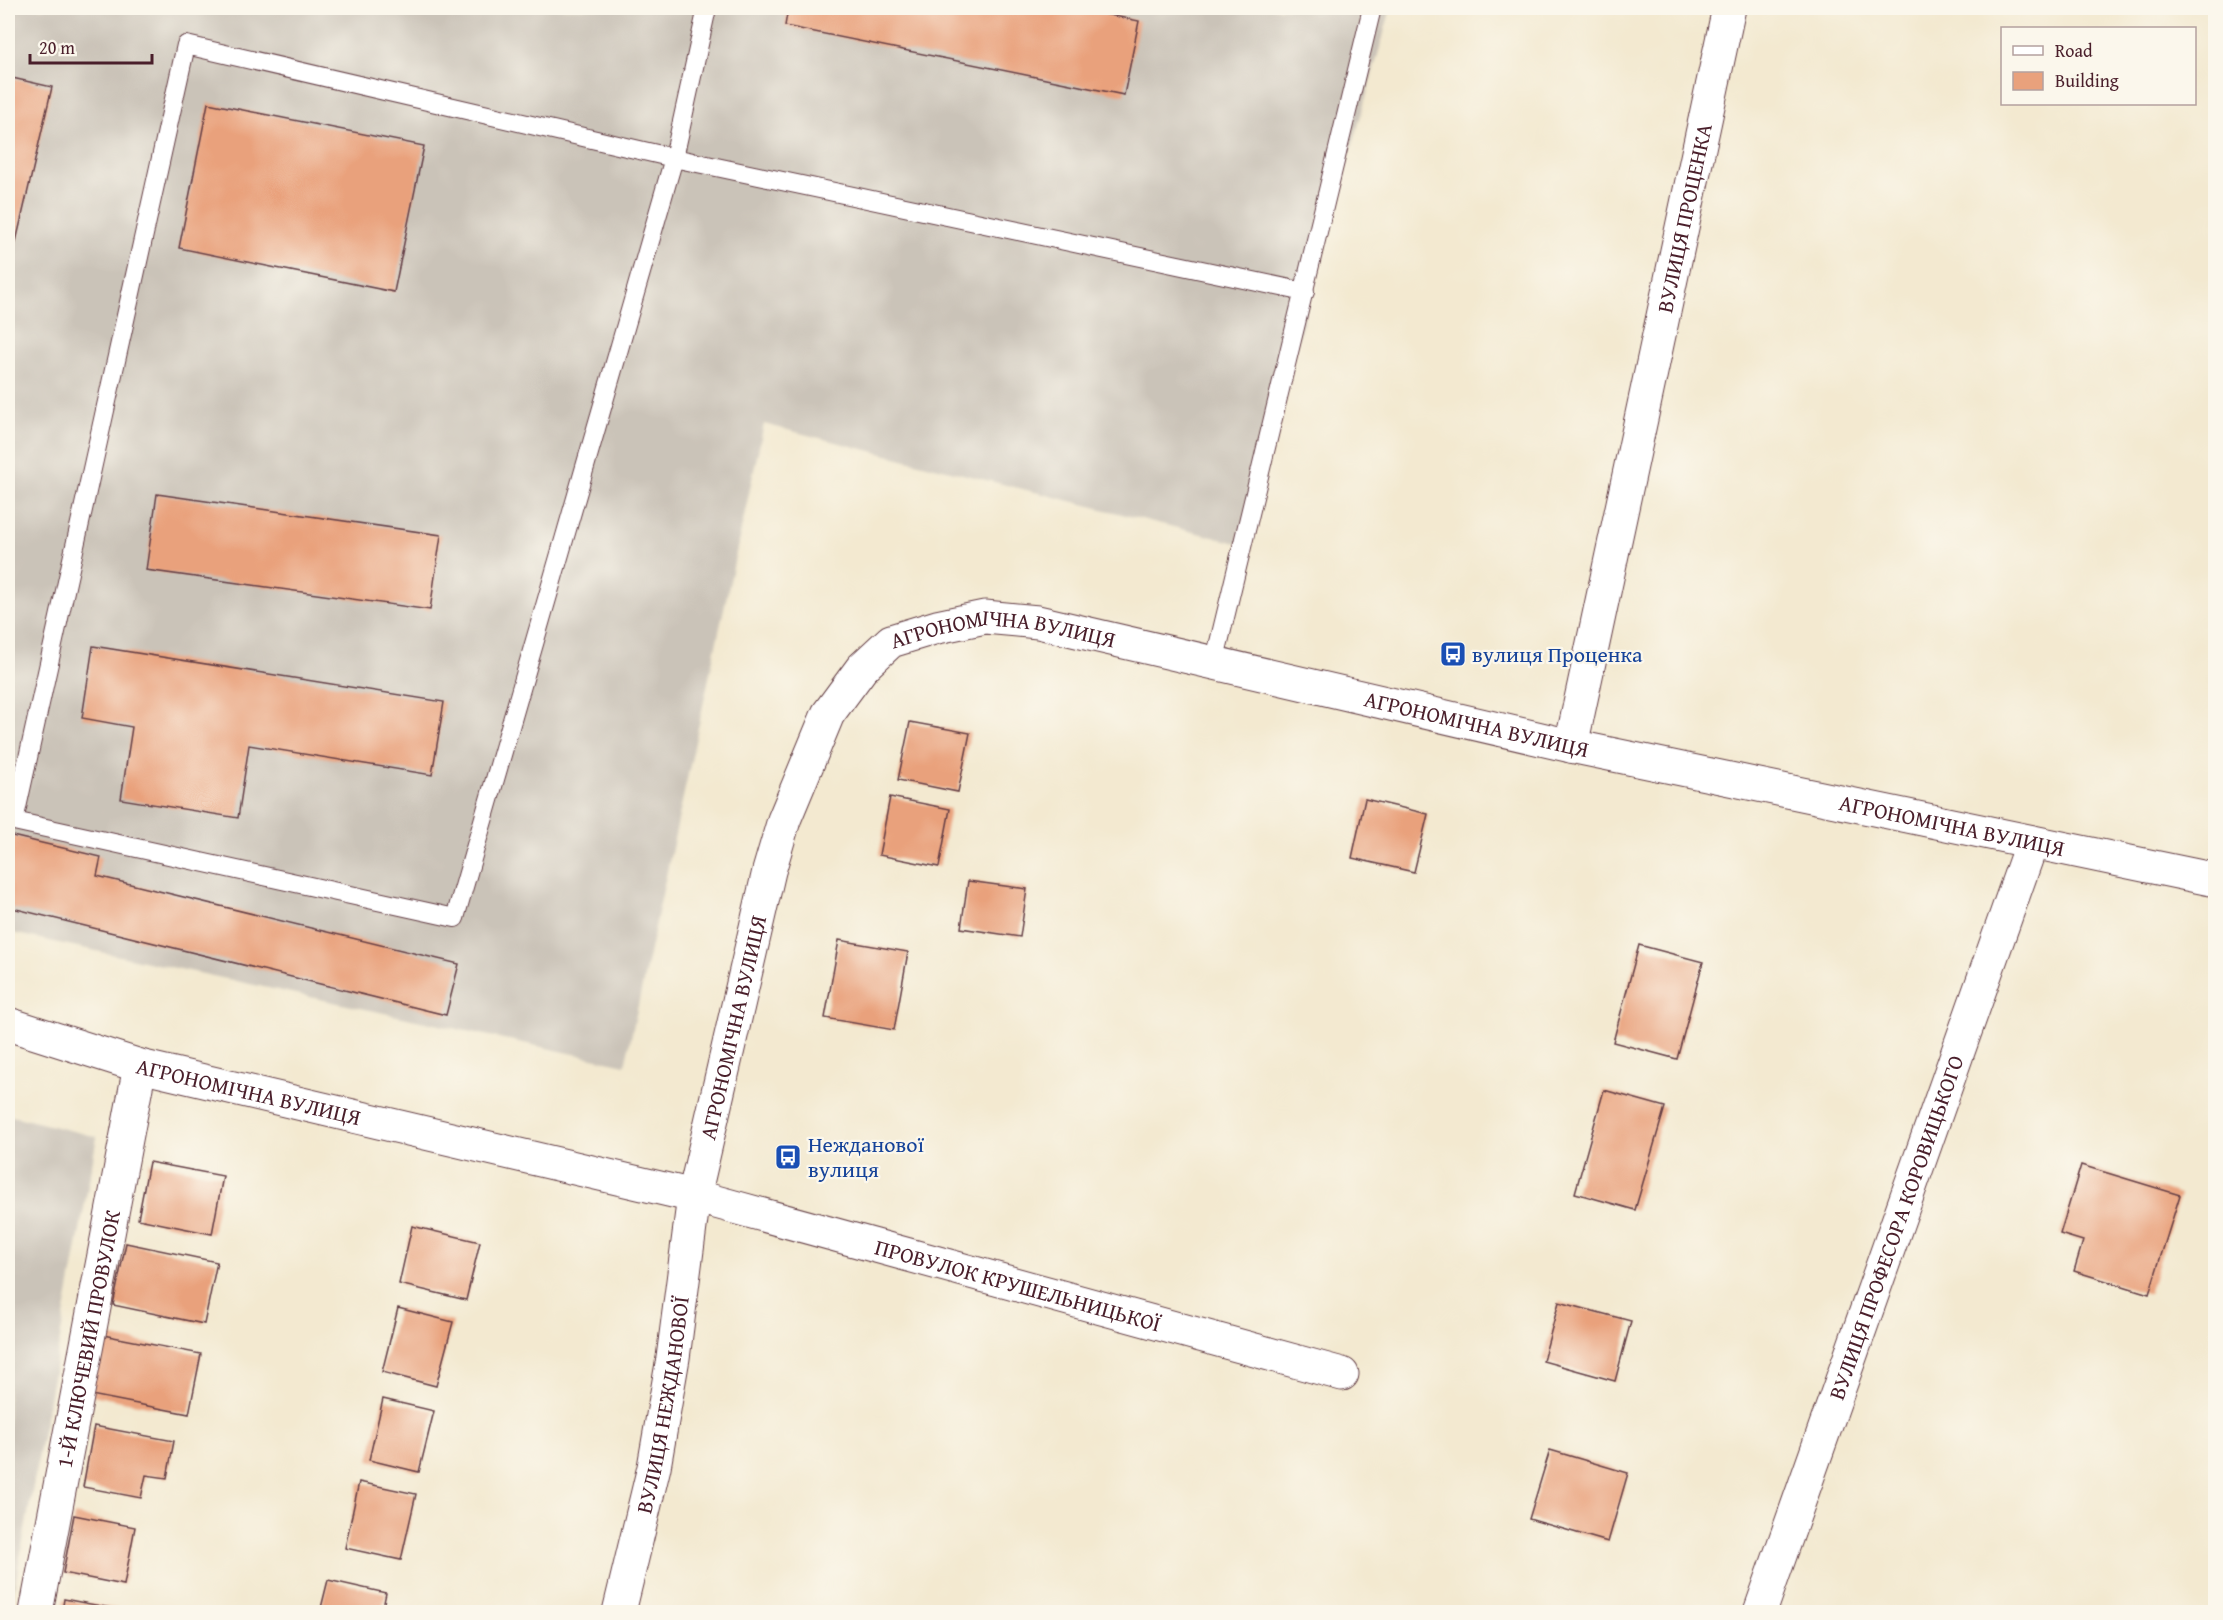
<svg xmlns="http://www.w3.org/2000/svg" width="2223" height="1620" viewBox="0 0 2223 1620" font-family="'Gentium Book Plus',serif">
	<rect width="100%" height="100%" fill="#fbf7ec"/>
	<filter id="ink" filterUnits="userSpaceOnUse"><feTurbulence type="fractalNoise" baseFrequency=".0167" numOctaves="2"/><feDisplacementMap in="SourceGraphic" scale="12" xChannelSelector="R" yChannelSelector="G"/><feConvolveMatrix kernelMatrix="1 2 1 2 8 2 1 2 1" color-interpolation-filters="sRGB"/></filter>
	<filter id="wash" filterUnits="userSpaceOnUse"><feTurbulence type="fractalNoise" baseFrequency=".008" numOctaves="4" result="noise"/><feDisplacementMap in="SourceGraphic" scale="24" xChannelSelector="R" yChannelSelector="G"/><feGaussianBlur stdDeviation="1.35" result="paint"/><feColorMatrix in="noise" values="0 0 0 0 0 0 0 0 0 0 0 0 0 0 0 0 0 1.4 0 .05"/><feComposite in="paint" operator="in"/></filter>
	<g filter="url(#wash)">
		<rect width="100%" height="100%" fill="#f3e9d0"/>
		<!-- industrial -->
		<g fill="#cac3b8">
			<path d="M8,8H1391L1241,544L764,424L625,1065L8,932Z"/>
			<path d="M8,1115L97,1137L10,1612H8Z"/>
		</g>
		<g id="blocks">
			<!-- building -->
			<g fill="#e9a17c">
				<path d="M788,8H1075L1139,21L1124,95L785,26Z"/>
				<path d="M8,77L52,87L8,276Z"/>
				<path d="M208,103L424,146L394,292L179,248Z"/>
				<path d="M157,494L441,535L430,610L146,570Z"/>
				<path d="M93,646L444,702L432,775L249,745L238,818L121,799L132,727L82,718Z"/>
				<path d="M910,722L970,733L958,792L898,780Z"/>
				<path d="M890,797L950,809L939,867L879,855Z"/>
				<path d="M1365,799L1428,814L1414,872L1352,858Z"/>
				<path d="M8,835L101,857L97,876L459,964L446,1015L8,907Z"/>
				<path d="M968,881L1027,889L1020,937L961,928Z"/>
				<path d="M839,940L908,952L894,1030L825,1018Z"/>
				<path d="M1639,945L1703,962L1677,1059L1613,1042Z"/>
				<path d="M1604,1090L1665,1107L1635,1210L1575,1193Z"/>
				<path d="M149,1162L223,1176L212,1234L138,1219Z"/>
				<path d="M2081,1165L2180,1195L2149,1294L2074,1271L2083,1241L2060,1234Z"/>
				<path d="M412,1226L480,1242L466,1300L399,1284Z"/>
				<path d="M126,1243L217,1262L204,1324L113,1305Z"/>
				<path d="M1559,1302L1631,1321L1615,1381L1543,1361Z"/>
				<path d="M398,1308L453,1322L436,1386L382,1372Z"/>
				<path d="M103,1335L201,1354L189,1414L91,1395Z"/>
				<path d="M383,1399L434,1411L419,1472L369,1460Z"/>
				<path d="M94,1426L174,1441L167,1478L146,1475L141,1498L83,1487Z"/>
				<path d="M1550,1450L1628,1473L1608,1542L1529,1519Z"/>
				<path d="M359,1482L416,1494L401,1560L345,1548Z"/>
				<path d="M74,1515L135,1527L124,1585L63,1573Z"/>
				<path d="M328,1580L386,1593L382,1612H320Z"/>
				<path d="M64,1599L122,1610V1612H62Z"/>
			</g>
		</g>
	</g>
	<g filter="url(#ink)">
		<use href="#blocks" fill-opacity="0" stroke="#633d44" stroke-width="1.5"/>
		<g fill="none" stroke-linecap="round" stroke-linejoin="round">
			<defs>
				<g id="lane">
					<path d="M707,8L674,158L455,918L14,821L186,45L674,158L1305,292"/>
					<path d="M1214,663L1372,8"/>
				</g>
				<g id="street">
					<path id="s1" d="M694,1196L1342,1374"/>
					<path id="s2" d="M36,1612L140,1066"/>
					<path id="s3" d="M1760,1612L2032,842"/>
				</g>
				<g id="secondary">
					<path id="s4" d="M1571,746L1729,8"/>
					<path id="s5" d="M8,1024L140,1066L694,1196"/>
					<path id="s6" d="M619,1612L654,1467L673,1358L694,1196L769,871L784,820L828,714L862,668L891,641L937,627L985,617L1038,622L1571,746L2216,880"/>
				</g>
			</defs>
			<!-- lane casing -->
			<use href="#lane" stroke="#633d44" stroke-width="20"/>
			<!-- street casing -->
			<use href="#street" stroke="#633d44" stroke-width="35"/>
			<!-- secondary casing -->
			<use href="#secondary" stroke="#633d44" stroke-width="35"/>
			<!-- lane -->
			<use href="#lane" stroke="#fff" stroke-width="18"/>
			<!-- street -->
			<use href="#street" stroke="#fff" stroke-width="33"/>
			<!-- secondary -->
			<use href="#secondary" stroke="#fff" stroke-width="33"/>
		</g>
	</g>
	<!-- icons -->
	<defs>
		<symbol id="bus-square" viewBox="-11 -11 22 22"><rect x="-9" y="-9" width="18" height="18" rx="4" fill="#1a4fb4" stroke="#fbf7ec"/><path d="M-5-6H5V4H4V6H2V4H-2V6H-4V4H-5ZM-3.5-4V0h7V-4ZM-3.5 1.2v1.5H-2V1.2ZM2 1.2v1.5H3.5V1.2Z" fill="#fff"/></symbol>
	</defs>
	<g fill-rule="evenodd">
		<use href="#bus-square" x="1438" y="639" width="30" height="30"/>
		<use href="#bus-square" x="773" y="1142" width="30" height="30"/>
	</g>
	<g text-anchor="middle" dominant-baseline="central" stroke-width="4.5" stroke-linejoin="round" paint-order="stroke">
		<!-- street labels -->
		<g font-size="22" fill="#4a1f2b" stroke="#fbf7ec">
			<text stroke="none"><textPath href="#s4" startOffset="540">ВУЛИЦЯ ПРОЦЕНКА</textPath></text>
			<text stroke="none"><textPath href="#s6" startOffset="1136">АГРОНОМІЧНА ВУЛИЦЯ</textPath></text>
			<text stroke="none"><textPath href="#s6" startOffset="1622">АГРОНОМІЧНА ВУЛИЦЯ</textPath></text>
			<text stroke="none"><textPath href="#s6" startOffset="2108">АГРОНОМІЧНА ВУЛИЦЯ</textPath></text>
			<text stroke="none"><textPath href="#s6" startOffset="596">АГРОНОМІЧНА ВУЛИЦЯ</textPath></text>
			<text stroke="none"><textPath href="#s5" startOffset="250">АГРОНОМІЧНА ВУЛИЦЯ</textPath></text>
			<text stroke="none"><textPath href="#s3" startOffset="408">ВУЛИЦЯ ПРОФЕСОРА КОРОВИЦЬКОГО</textPath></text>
			<text stroke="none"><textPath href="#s1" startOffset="336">ПРОВУЛОК КРУШЕЛЬНИЦЬКОЇ</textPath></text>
			<text stroke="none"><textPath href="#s2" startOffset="278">1-Й КЛЮЧЕВИЙ ПРОВУЛОК</textPath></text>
			<text stroke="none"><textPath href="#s6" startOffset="212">ВУЛИЦЯ НЕЖДАНОВОЇ</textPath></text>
		</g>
		<!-- transit labels -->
		<g font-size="22" fill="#164399" stroke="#fbf7ec" text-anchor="start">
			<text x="1472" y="654">вулиця Проценка</text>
			<text x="808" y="1144">Нежданової<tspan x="808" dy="25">вулиця</tspan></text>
		</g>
	</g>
	<!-- margin -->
	<rect width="2223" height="1620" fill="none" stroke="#fbf7ec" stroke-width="30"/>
	<!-- legend -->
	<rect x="2001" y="27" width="195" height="78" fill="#fbf7ec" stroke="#b4a19f" stroke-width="1.5"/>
	<rect x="2013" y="46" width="30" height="9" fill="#ffffff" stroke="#b4a19f" stroke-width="1.5"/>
	<text x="2055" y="57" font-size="18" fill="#4a1f2b">Road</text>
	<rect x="2013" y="72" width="30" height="18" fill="#e9a17c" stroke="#b4a19f" stroke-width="1.5"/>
	<text x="2055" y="87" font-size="18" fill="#4a1f2b">Building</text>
	<!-- scale -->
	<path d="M30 54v9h122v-9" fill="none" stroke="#4a1f2b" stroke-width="3"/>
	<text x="39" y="54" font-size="18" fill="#4a1f2b" stroke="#fbf7ec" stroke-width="4.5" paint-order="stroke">20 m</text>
</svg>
